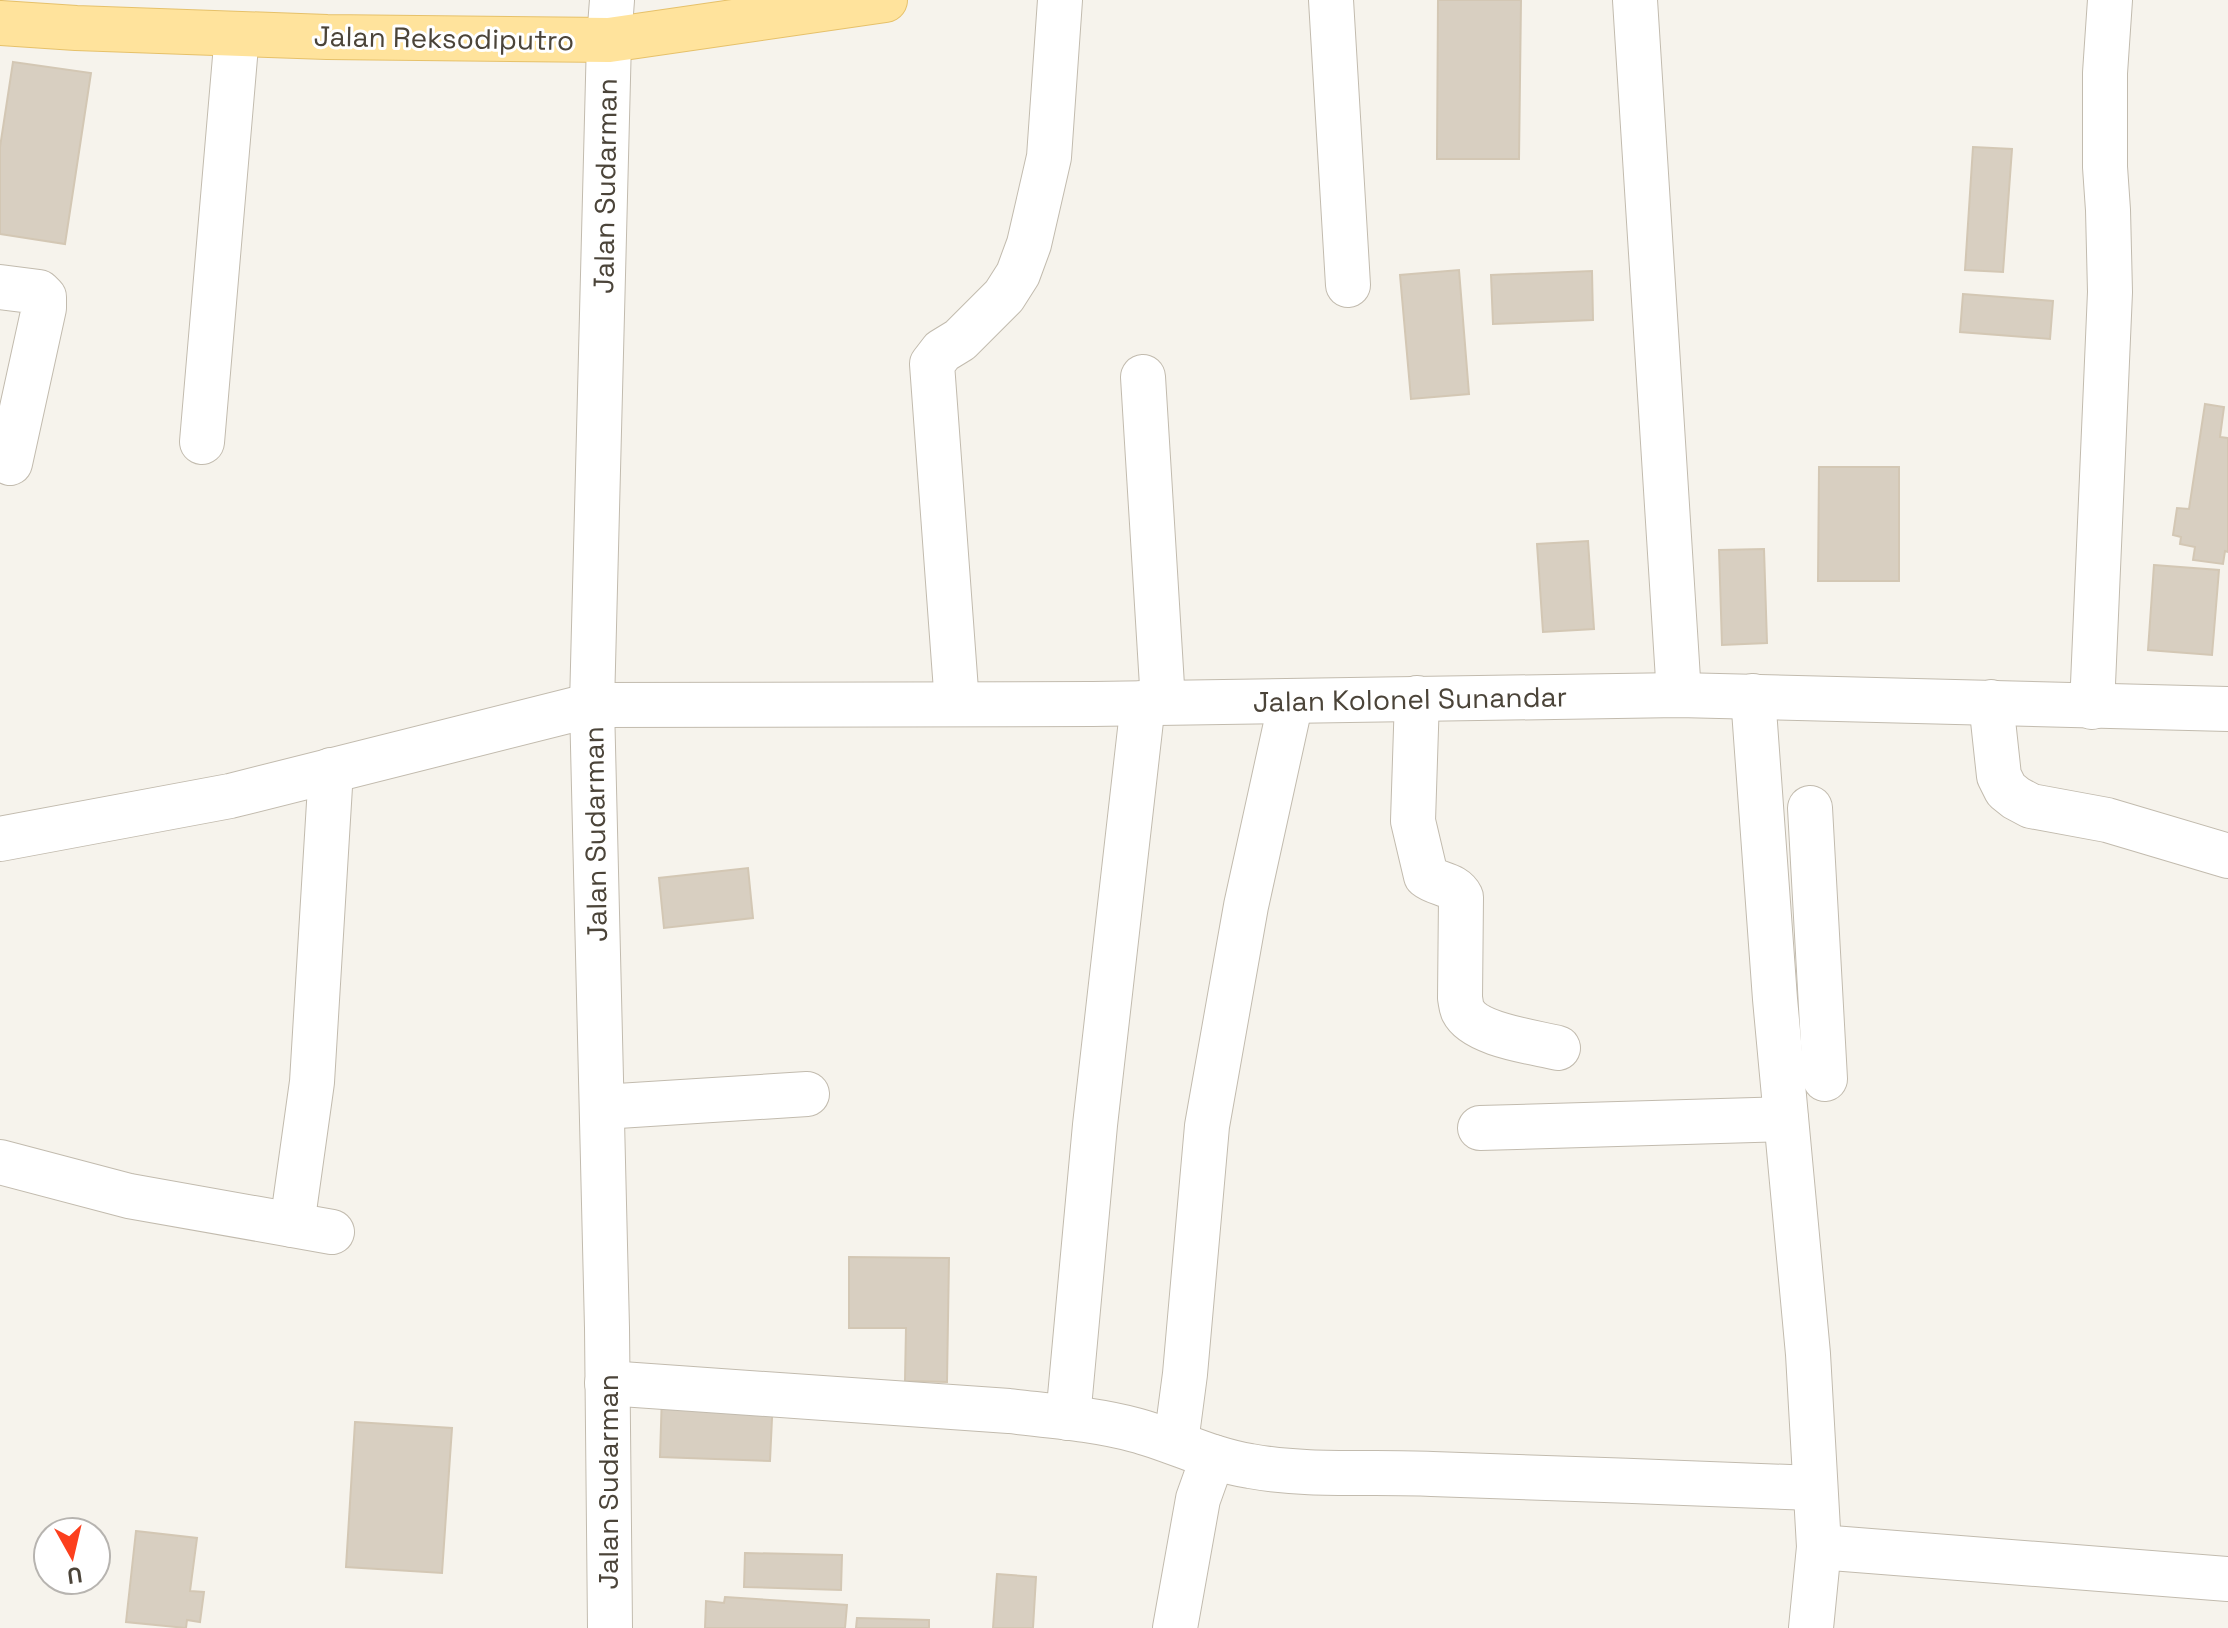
<svg xmlns="http://www.w3.org/2000/svg" width="2228" height="1628" viewBox="0 0 2228 1628" font-family="'Space Grotesk',sans-serif">
	<rect width="100%" height="100%" fill="#f6f3ec"/>
	<!-- building -->
	<g fill="#d8cfc1" stroke="#d3c7b4" stroke-width="2">
		<path d="M1438,0H1521L1519,159H1437Z"/>
		<path d="M13,62L91,73L65,244L0,234V147Z"/>
		<path d="M1973,147L2012,149L2003,272L1965,270Z"/>
		<path d="M1459,270L1469,394L1411,399L1400,275Z"/>
		<path d="M1592,271L1593,320L1493,324L1491,275Z"/>
		<path d="M1963,294L2053,301L2050,339L1960,332Z"/>
		<path d="M2205,404L2224,407L2220,437L2228,438V552L2225,551L2223,564L2193,560L2195,547L2180,544L2181,537L2173,535L2177,508L2189,509Z"/>
		<path d="M1819,467H1899V581H1818Z"/>
		<path d="M1588,541L1594,629L1543,632L1537,544Z"/>
		<path d="M1764,549L1767,643L1722,645L1719,550Z"/>
		<path d="M2154,565L2219,570L2212,655L2148,650Z"/>
		<path d="M748,868L753,918L664,928L659,878Z"/>
		<path d="M849,1257L949,1258L947,1382L905,1381L906,1328H849Z"/>
		<path d="M662,1394L773,1397L770,1461L660,1457Z"/>
		<path d="M355,1422L452,1428L442,1573L346,1567Z"/>
		<path d="M136,1531L197,1538L190,1591L204,1592L200,1622L187,1620L186,1628L126,1622Z"/>
		<path d="M745,1553L842,1555L841,1590L744,1587Z"/>
		<path d="M997,1574L1036,1577L1033,1628H993Z"/>
		<path d="M725,1597L847,1605L845,1628H705L706,1601L724,1603Z"/>
		<path d="M857,1618L929,1620V1628H856Z"/>
	</g>
	<g fill="none" stroke-linecap="round" stroke-linejoin="round">
		<defs>
			<g id="minor">
				<path d="M1331,0L1348,285"/>
				<path d="M1635,0L1679,695"/>
				<path d="M0,287L39,292L44,297V308L10,463"/>
				<path d="M1143,377L1163,702"/>
				<path d="M202,442L237,34"/>
				<path d="M1753,696L1775,999L1808,1354L1819,1547L1811,1628"/>
				<path d="M1417,698L1413,821L1426,876C1437,885 1454,883 1461,897L1460,998C1461,1003 1461,1007 1463,1011C1475,1035 1534,1042 1558,1048"/>
				<path d="M1991,702L1999,776L2006,790L2016,798L2031,806L2107,820L2228,856"/>
				<path d="M957,704L932,364L942,351L960,340L1004,296L1018,274L1029,244L1049,157L1060,0"/>
				<path d="M2092,707L2110,292L2108,210L2105,167V73L2110,0"/>
				<path d="M1810,808L1825,1079"/>
				<path d="M0,839L230,796L592,705L1093,704L1679,695L2228,709"/>
				<path d="M602,1107L807,1094"/>
				<path d="M1480,1128L1786,1119"/>
				<path d="M0,1162L129,1196L332,1232"/>
				<path d="M292,1225L312,1082L331,770"/>
				<path d="M607,1383L1009,1411C1051,1416 1094,1419 1135,1430C1174,1440 1210,1460 1250,1466C1310,1477 1372,1471 1432,1474C1559,1478 1687,1483 1814,1488"/>
				<path d="M1068,1418L1095,1125L1143,703"/>
				<path d="M1176,1442L1185,1374L1207,1126L1246,906L1291,701"/>
				<path d="M1819,1547L2228,1579"/>
				<path d="M610,1628L607,1328L592,705L609,40L612,0"/>
				<path d="M1175,1628L1198,1499L1213,1457"/>
			</g>
			<path id="major" d="M0,23L76,28L327,37L609,40L885,0"/>
		</defs>
		<!-- minor casing -->
		<use href="#minor" stroke="#c2bbae" stroke-width="46"/>
		<!-- major casing -->
		<use href="#major" stroke="#e6c16a" stroke-width="46"/>
		<!-- minor -->
		<use href="#minor" stroke="#fff" stroke-width="44"/>
		<!-- major -->
		<use href="#major" stroke="#ffe39c" stroke-width="44"/>
	</g>
	<g text-anchor="middle" dominant-baseline="central" stroke-width="6" stroke-linejoin="round" paint-order="stroke">
		<!-- street labels -->
		<g font-size="28" fill="#4b4439" stroke="#fff">
			<text transform="translate(444 38) rotate(1)">Jalan Reksodiputro</text>
			<text transform="translate(605 186) rotate(-89)">Jalan Sudarman</text>
			<text transform="translate(1410 699) rotate(-1)">Jalan Kolonel Sunandar</text>
			<text transform="translate(595 834) rotate(-91)">Jalan Sudarman</text>
			<text transform="translate(608 1482) rotate(-90)">Jalan Sudarman</text>
		</g>
	</g>
	<!-- north arrow -->
	<g transform="translate(72 1556) rotate(172)"><circle r="38" fill="#ffffff" stroke="#b7b4b0" stroke-width="2"/>
	<path d="M0-6L14 30L0 20L-14 30Z" fill="#fc3f1d"/>
	<text y="-12" font-size="22" font-weight="bold" text-anchor="middle" fill="#4b4439">U</text>
	</g>
</svg>
